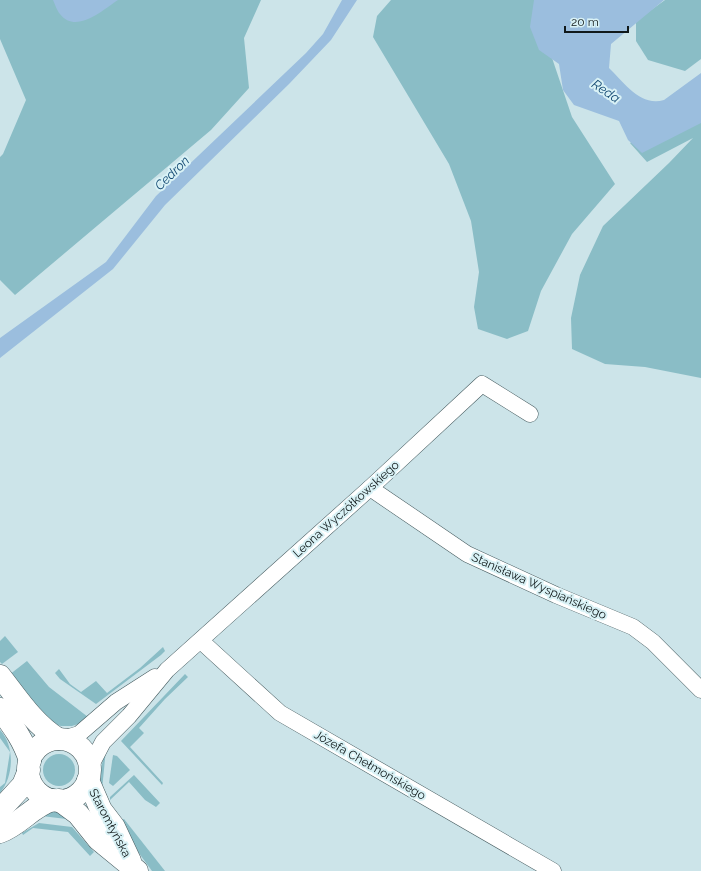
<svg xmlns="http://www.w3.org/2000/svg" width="701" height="871" viewBox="0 0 701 871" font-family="Raleway,sans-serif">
	<rect width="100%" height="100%" fill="#cce4e9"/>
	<!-- green -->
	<g fill="#8abdc6">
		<path d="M0,0H261L244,38L249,88L211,130L15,295L0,280V157L3,154L26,100L0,39Z"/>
		<path d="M391,0H536L549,49L572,117L615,184L572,234L541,291L528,331L507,339L478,329L474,307L479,272L471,221L449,164L373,37L377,16Z"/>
		<path d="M665,0H701V59L685,71L648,60L636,41V21Z"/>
		<path d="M701,105V378L645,367L605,364L572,349L571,318L580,275L603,226L669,163L693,138L647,162L630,143Z"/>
		<path d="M5,636L18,652L2,664L0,662V641Z"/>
		<path d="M163,647L165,651L161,655L96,704L60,679L55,673L59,669L70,684L81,692L96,681L107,693L140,668Z"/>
		<path d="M27,661L49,687L88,717L81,723L72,726H61L50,723L9,675Z"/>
		<path d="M185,674L188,677L165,699L139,728L144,733L130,747L163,783L162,785L121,741Z"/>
		<path d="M0,730C15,746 14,776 0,793V787L5,783L10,752L0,738Z"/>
		<path d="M106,749L101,800C99,782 100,767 106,749Z"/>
		<circle cx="59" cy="770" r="16"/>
		<path d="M113,755L117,756L130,770L113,786L109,783Z"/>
		<path d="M134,775L160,803L156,807L145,800L129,782L110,800V797Z"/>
		<path d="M55,811L75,820L33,815Z"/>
		<path d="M124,819L165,871H152L133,845L120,821Z"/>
		<path d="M39,823L72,827L94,852L90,856L68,832L33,828L23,835L22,833Z"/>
	</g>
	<!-- water -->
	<g fill="#9bbede">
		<path d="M53,0H118C104,9 76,35 60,14C57,11 55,4 53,0Z"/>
		<path d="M342,0H357L331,40L289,84L165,205L113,269L0,358V338L106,262L156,196L306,53L323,34Z"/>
		<path d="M534,0H664L611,44L609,68C624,82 640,107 664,100L701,73V123L642,153L628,140L619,121L574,105L563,90L559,64L539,50L530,27Z"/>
	</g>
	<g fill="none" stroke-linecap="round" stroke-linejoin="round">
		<defs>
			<g id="street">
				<path d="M370,488L467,554L556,595L633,627L653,642L701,690"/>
				<path d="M201,641L280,713L553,871"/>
				<path d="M63,739L79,734L116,702L155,677"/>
				<path d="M90,767L103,742L129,716L167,670L370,488L482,384L530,414"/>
			</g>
			<g id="secondary">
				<path d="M0,676C18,699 33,723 58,739"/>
				<path d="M0,709C13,726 24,741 30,761"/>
				<circle cx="59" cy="770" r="31"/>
				<path d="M88,780L101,810L114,827L130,861"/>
				<path d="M59,800L78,814L98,839L137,871"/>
				<path d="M0,810L23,785L29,770"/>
				<path d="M0,832C20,825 32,806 53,800"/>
			</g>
		</defs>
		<!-- street casing -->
		<use href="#street" stroke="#465b5f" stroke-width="17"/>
		<!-- secondary casing -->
		<use href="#secondary" stroke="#465b5f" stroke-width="23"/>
		<!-- street -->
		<use href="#street" stroke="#fff" stroke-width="16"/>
		<!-- secondary -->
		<use href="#secondary" stroke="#fff" stroke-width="22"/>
	</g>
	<g text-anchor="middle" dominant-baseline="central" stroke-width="4" stroke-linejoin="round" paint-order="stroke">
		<!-- street labels -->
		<g font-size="12" fill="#10191a" stroke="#d9f2f6">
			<text transform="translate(346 509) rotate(-42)">Leona Wyczółkowskiego</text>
			<text transform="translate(539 586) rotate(24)">Stanisława Wyspiańskiego</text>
			<text transform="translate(370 765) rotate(30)">Józefa Chełmońskiego</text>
			<text transform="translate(110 823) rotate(62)">Staromłyńska</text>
		</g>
		<!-- water labels -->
		<g font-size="13" font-style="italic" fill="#134972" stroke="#d9f2f6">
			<text transform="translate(606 91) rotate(34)">Reda</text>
			<text transform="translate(172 173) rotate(-44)">Cedron</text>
		</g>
	</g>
	<!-- scale -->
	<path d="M565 26v6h63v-6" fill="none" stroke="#10191a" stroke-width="2"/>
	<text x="571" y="26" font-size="12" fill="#10191a" stroke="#d9f2f6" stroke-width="3" paint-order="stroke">20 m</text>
</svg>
